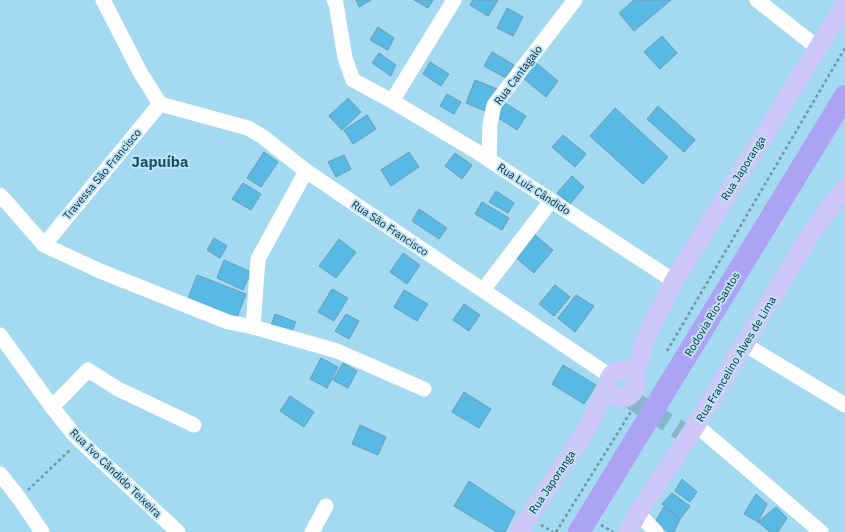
<svg xmlns="http://www.w3.org/2000/svg" width="845" height="532" viewBox="0 0 845 532" font-family="'IBM Plex Sans',sans-serif">
	<rect width="100%" height="100%" fill="#a4d9f2"/>
	<!-- building -->
	<g fill="#58bae4" stroke="#6a9db5">
		<path d="M356,0H371L359,7Z"/>
		<path d="M414,0H433L428,8Z"/>
		<path d="M473,0H498L488,16L470,5Z"/>
		<path d="M634,0H671L634,31L619,13Z"/>
		<path d="M507,8L523,17L513,36L497,28Z"/>
		<path d="M378,27L394,38L388,50L370,40Z"/>
		<path d="M662,36L677,53L660,69L644,52Z"/>
		<path d="M492,52L514,65L506,78L484,66Z"/>
		<path d="M379,53L396,65L391,76L372,63Z"/>
		<path d="M430,62L449,74L441,86L423,74Z"/>
		<path d="M535,62L558,81L546,97L523,78Z"/>
		<path d="M475,80L497,89L488,112L466,103Z"/>
		<path d="M447,94L461,102L454,114L440,106Z"/>
		<path d="M348,98L361,112L342,130L329,116Z"/>
		<path d="M505,103L526,116L517,130L497,117Z"/>
		<path d="M658,106L695,140L684,152L647,119Z"/>
		<path d="M615,108L668,157L643,184L590,136Z"/>
		<path d="M367,115L376,129L353,144L344,130Z"/>
		<path d="M563,135L586,154L575,167L552,147Z"/>
		<path d="M264,152L278,162L261,187L247,178Z"/>
		<path d="M409,152L419,167L391,186L381,170Z"/>
		<path d="M455,153L472,165L462,179L445,166Z"/>
		<path d="M344,155L351,169L336,177L328,162Z"/>
		<path d="M572,176L584,187L570,204L557,193Z"/>
		<path d="M243,183L261,194L251,210L232,199Z"/>
		<path d="M496,191L514,203L508,213L489,202Z"/>
		<path d="M482,202L509,218L502,230L475,214Z"/>
		<path d="M419,209L447,228L439,239L412,221Z"/>
		<path d="M534,234L553,250L534,273L515,257Z"/>
		<path d="M214,238L227,246L220,258L207,250Z"/>
		<path d="M339,239L356,252L336,278L319,266Z"/>
		<path d="M403,253L420,265L407,284L390,272Z"/>
		<path d="M224,260L251,272L243,290L217,278Z"/>
		<path d="M197,275L246,294L236,320L187,301Z"/>
		<path d="M555,285L570,297L554,316L539,304Z"/>
		<path d="M332,289L348,298L334,321L318,312Z"/>
		<path d="M404,290L428,304L417,321L394,307Z"/>
		<path d="M576,295L594,306L575,332L558,318Z"/>
		<path d="M464,304L480,315L469,331L453,320Z"/>
		<path d="M275,314L296,322L290,336L270,328Z"/>
		<path d="M346,314L359,321L349,339L335,331Z"/>
		<path d="M321,358L338,367L327,388L310,379Z"/>
		<path d="M343,363L357,371L348,388L333,380Z"/>
		<path d="M563,365L596,385L584,404L552,384Z"/>
		<path d="M464,392L491,409L479,428L452,412Z"/>
		<path d="M290,396L314,412L304,427L280,411Z"/>
		<path d="M360,425L386,437L378,455L352,444Z"/>
		<path d="M682,479L697,492L690,502L675,491Z"/>
		<path d="M469,481L515,512L505,532H497L454,506Z"/>
		<path d="M672,493L690,506L680,519L662,504Z"/>
		<path d="M756,494L767,504L758,522L744,514Z"/>
		<path d="M664,507L680,519L674,532H668L655,522Z"/>
		<path d="M776,507L787,518L778,532H770L758,522Z"/>
	</g>
	<g fill="none" stroke-linecap="round" stroke-linejoin="round">
		<!-- major-tunnel -->
		<path stroke="#87b5cb" stroke-width="19" stroke-dasharray="19 10" stroke-linecap="butt" d="M627,397L689,436"/>
		<!-- path -->
		<g stroke="#6c95a8" stroke-width="2.5" stroke-dasharray="3 3" stroke-linecap="butt">
			<path d="M667,351L845,48"/>
			<path d="M28,490L71,449"/>
			<path d="M541,525L553,532"/>
			<path d="M601,525L613,532"/>
			<path d="M556,532L632,410"/>
		</g>
		<!-- minor -->
		<g stroke="#fff" stroke-width="15">
			<path d="M103,0L140,72L160,104"/>
			<path d="M334,0L336,4L345,58L353,80L392,101L474,150L674,281"/>
			<path d="M757,0L818,48"/>
			<path d="M392,101L454,0"/>
			<path d="M160,104L248,128L263,137L306,171L610,376"/>
			<path d="M489,160L490,124L494,105L575,0"/>
			<path d="M0,195L10,206L44,245L100,271L228,322L253,327L337,351L424,389"/>
			<path d="M44,245L160,104"/>
			<path d="M483,290L551,201"/>
			<path d="M253,327L258,259L306,171"/>
			<path d="M0,335L52,407L75,436L178,532"/>
			<path d="M744,344L845,405"/>
			<path d="M52,407L88,370L118,389L194,425"/>
			<path d="M696,425L821,532"/>
			<path d="M0,474L19,498L42,532"/>
			<path d="M638,513L656,532"/>
			<path d="M312,532L326,506"/>
		</g>
		<!-- major -->
		<g stroke="#cec8f8" stroke-width="19">
			<circle cx="622" cy="384" r="14"/>
			<path d="M634,377L647,335L674,281L845,4"/>
			<path d="M519,532L585,432L608,386"/>
			<path d="M628,532L638,513L696,425L809,236L845,187"/>
		</g>
		<!-- highway -->
		<path stroke="#ada3f4" stroke-width="22" d="M579,532L845,96"/>
	</g>
	<g text-anchor="middle" dominant-baseline="central" stroke-width="4" stroke-linejoin="round" paint-order="stroke">
		<!-- street labels -->
		<g font-size="11" fill="#122731" stroke="#bae4f9">
			<text transform="translate(518 75) rotate(-53)">Rua Cantagalo</text>
			<text transform="translate(743 168) rotate(-58)">Rua Japoranga</text>
			<text transform="translate(102 174) rotate(-50)">Travessa São Francisco</text>
			<text transform="translate(534 189) rotate(33)">Rua Luiz Cândido</text>
			<text transform="translate(390 228) rotate(34)">Rua São Francisco</text>
			<text transform="translate(712 314) rotate(-59)">Rodovia Rio-Santos</text>
			<text transform="translate(736 359) rotate(-59)">Rua Francelino Alves de Lima</text>
			<text transform="translate(116 473) rotate(44)">Rua Ivo Cãndido Teixeira</text>
			<text transform="translate(552 482) rotate(-56)">Rua Japoranga</text>
		</g>
		<!-- district labels -->
		<g font-size="15" font-weight="bold" fill="#1b4f65" stroke="#bae4f9">
			<text x="160" y="161">Japuíba</text>
		</g>
	</g>
</svg>
